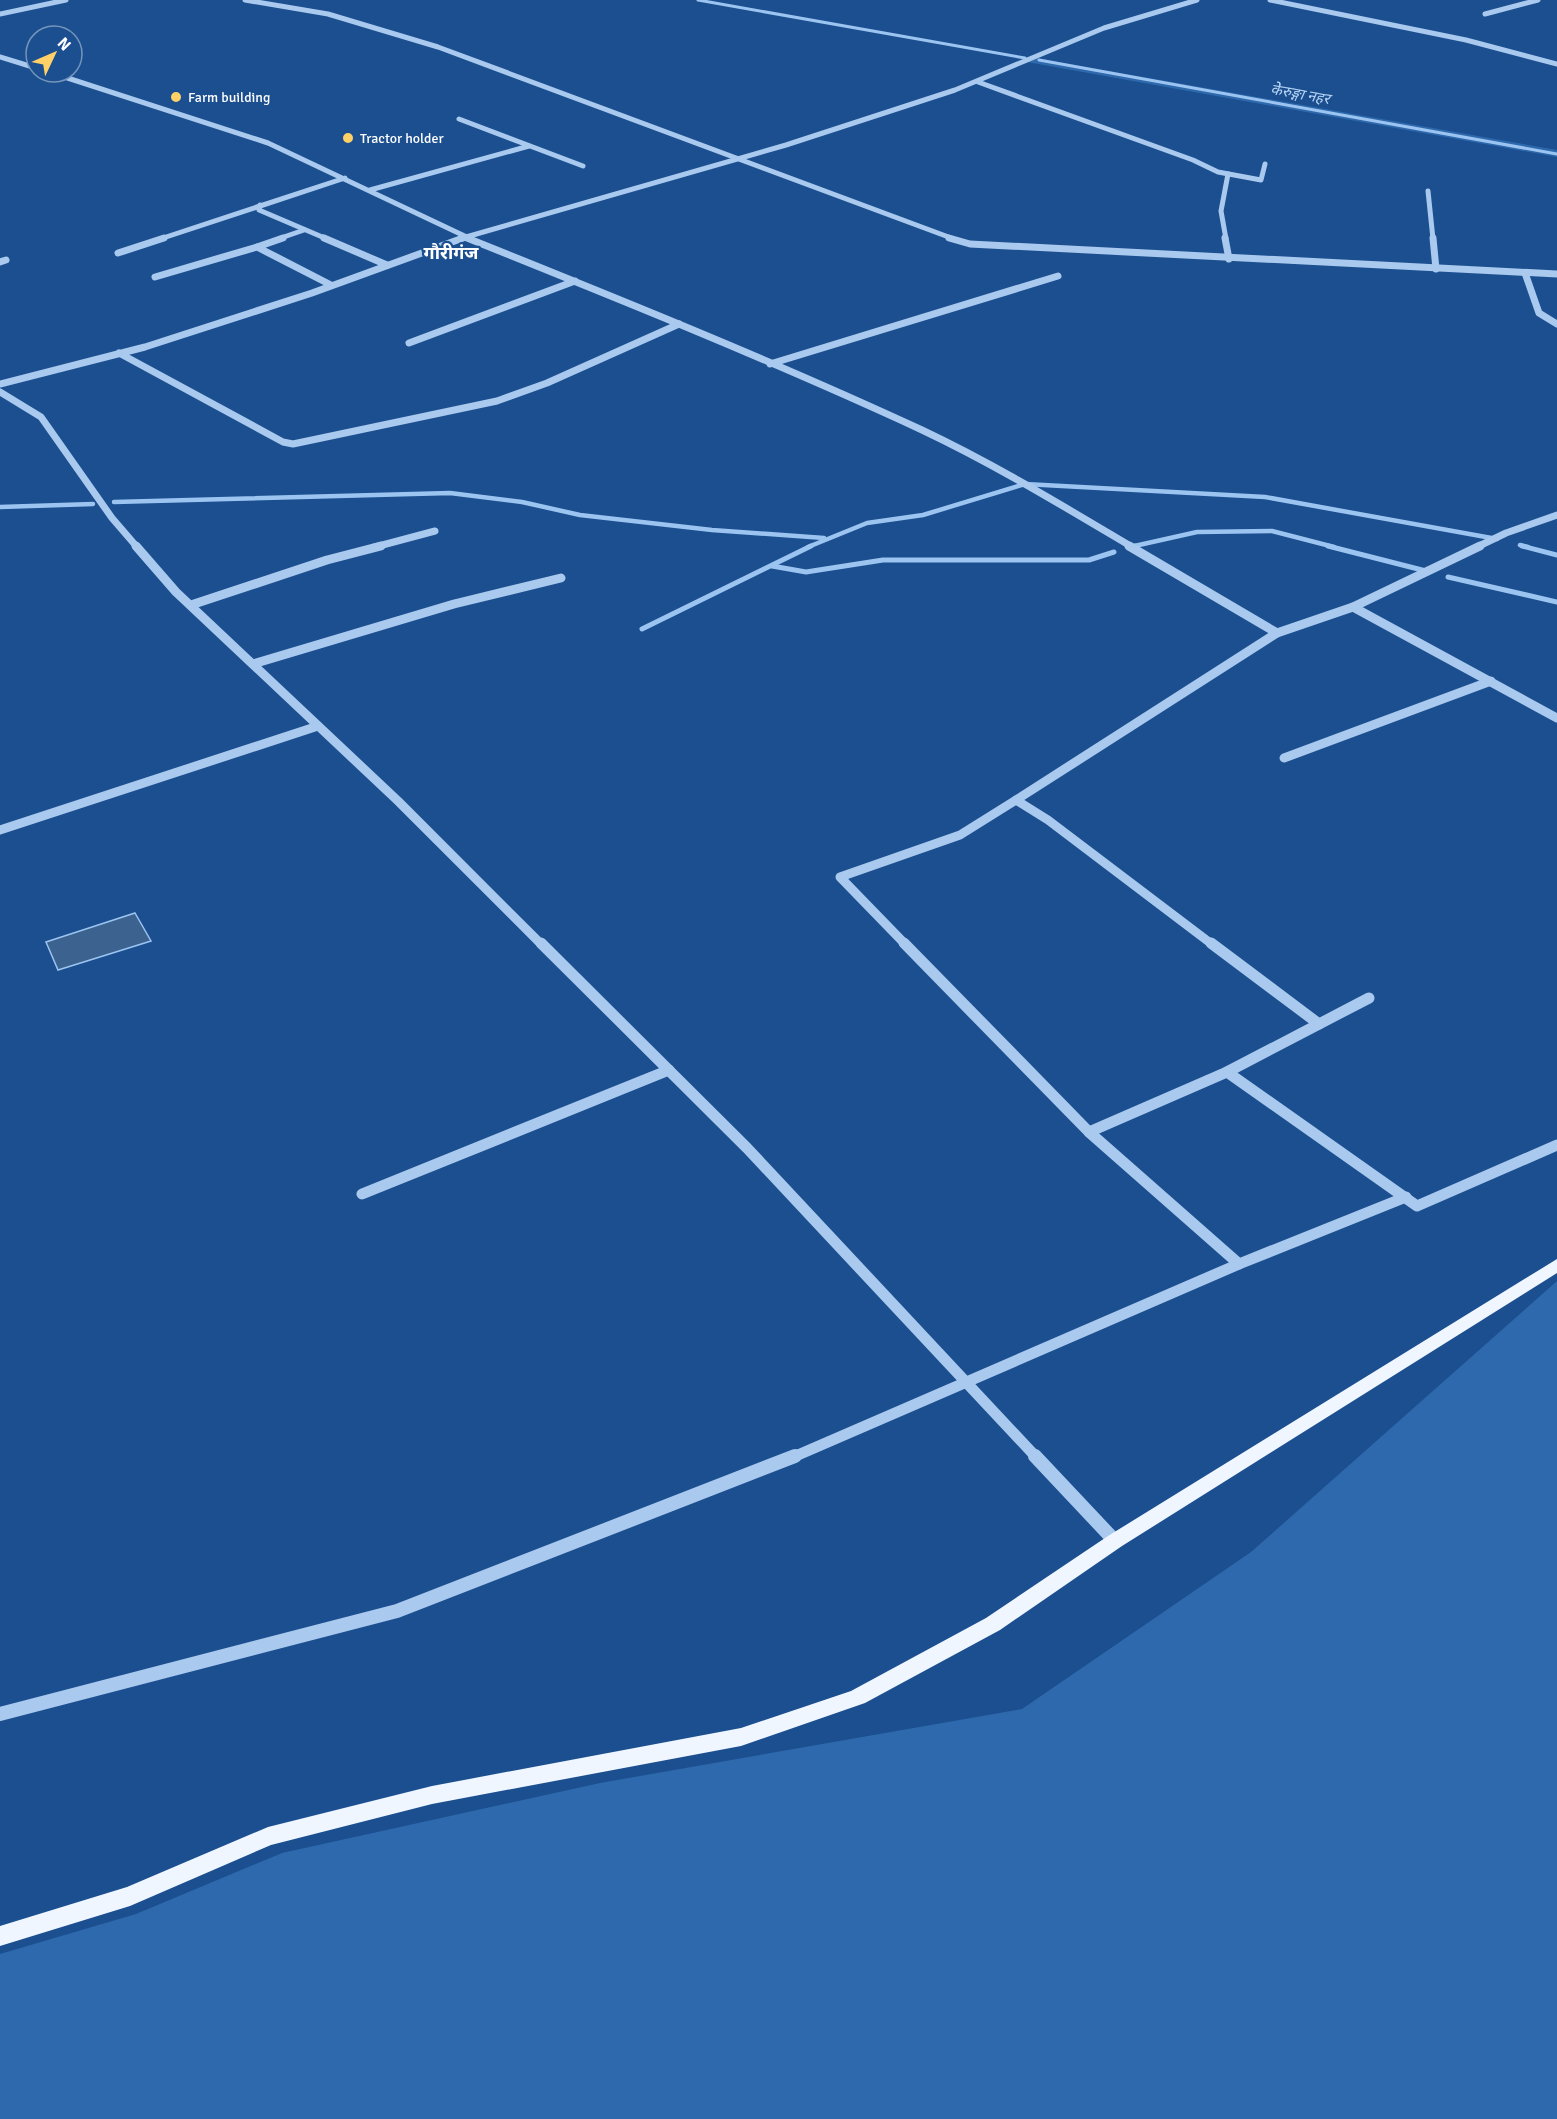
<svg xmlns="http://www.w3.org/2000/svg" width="1557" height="2119" viewBox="0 0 1557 2119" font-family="Signika,'Noto Sans Devanagari',sans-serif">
	<rect width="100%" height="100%" fill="#1b4f8f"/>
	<!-- green -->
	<g fill="#2e69ad">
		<path d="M1036,58L1557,150V157L1027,62Z"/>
		<path d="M1557,1281V2119H0V1954L136,1914L282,1853L600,1783L1022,1709L1251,1552Z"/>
	</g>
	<!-- water -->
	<path fill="#3c6290" stroke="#9cc4f0" stroke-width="1.5" d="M135,913L151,941L58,970L46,942Z"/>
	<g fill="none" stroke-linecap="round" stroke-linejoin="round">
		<!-- stream-far2 -->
		<g stroke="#9cc4f0" stroke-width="3">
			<path d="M698,0L1025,58"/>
			<path d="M1039,60L1557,154"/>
		</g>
		<!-- stream-far1 -->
		<g stroke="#9cc4f0" stroke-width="4.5">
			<path d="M114,502L450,493L522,502L580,515L712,530L824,538"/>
			<path d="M0,507L93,504"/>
			<path d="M1520,545L1528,547"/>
			<path d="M808,547L867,523L923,515L1025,484L1265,497L1497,539"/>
			<path d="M1130,547L1197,532L1272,531L1334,547"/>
		</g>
		<!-- stream -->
		<g stroke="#9cc4f0" stroke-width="5">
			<path d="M1328,546L1426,571"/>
			<path d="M1522,546L1557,555"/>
			<path d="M1130,547L1136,546"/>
			<path d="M772,566L806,572L883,560H1089L1114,552"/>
			<path d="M1448,577L1557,602"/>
			<path d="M642,629L811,546"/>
		</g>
		<!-- minor-far4 -->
		<g stroke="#a9c9ee" stroke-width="5">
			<path d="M245,0L328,14L438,47L954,239"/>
			<path d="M1270,0L1466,40L1557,64"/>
			<path d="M0,14L66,0"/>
			<path d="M1485,14L1538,0"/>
			<path d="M0,57L36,68"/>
			<path d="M49,72L268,143L471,239"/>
			<path d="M978,82L1193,160L1218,172L1261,180L1265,164"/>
			<path d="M459,119L583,166"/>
			<path d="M370,190L529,146"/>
			<path d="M1428,191L1433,239"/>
			<path d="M260,205L259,210L327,239"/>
			<path d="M160,239L345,178"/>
			<path d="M278,239L304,230"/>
			<path d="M459,239L786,145L955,90L1104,28L1197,0"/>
			<path d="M1226,239L1221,211L1228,174"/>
		</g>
		<!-- minor-far3 -->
		<g stroke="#a9c9ee" stroke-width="7">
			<path d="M283,238L257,247L331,285"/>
			<path d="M324,238L387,265"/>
			<path d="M467,238C619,299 773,361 922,430C994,464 1063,506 1132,547"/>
			<path d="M949,238L970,244L1557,274"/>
			<path d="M1225,238L1229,259"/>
			<path d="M1433,238L1436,269"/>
			<path d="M118,253L164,238"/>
			<path d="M0,262L6,260"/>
			<path d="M1525,273L1539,313L1557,324"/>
			<path d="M155,277L257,247"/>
			<path d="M409,343L575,281"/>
			<path d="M119,353L283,442L293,444L497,401L547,383L679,324"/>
			<path d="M770,364L1058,276"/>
			<path d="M0,384L145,347L312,293L463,238"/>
			<path d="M0,392L41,417L112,518L137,547"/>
			<path d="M375,547L435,531"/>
			<path d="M1477,547L1506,533L1557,515"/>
		</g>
		<!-- minor-far2 -->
		<g stroke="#a9c9ee" stroke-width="9">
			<path d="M136,546L176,592L398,801L542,945"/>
			<path d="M1129,546L1277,633L1353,607L1557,718"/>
			<path d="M191,605L327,560L381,546"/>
			<path d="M1353,607L1480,546"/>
			<path d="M253,664L454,604L561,578"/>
			<path d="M1284,758L1491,681"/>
			<path d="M0,830L318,726"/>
			<path d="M906,945L840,877L960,835L1016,800"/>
			<path d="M1213,945L1048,820L1016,800L1277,633"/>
		</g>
		<!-- minor-far1 -->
		<g stroke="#a9c9ee" stroke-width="11">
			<path d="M541,943L747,1148L1037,1458"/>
			<path d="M904,943L1089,1132L1239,1264"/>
			<path d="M1211,943L1319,1024"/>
			<path d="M1369,998L1227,1072L1417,1206L1557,1145"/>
			<path d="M1089,1132L1227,1072"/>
			<path d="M362,1194L669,1070"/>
			<path d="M791,1458L1239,1264L1406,1197"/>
		</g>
		<!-- minor -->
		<g stroke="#a9c9ee" stroke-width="14">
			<path d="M1035,1456L1115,1541"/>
			<path d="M0,1714L397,1611L795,1456"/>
		</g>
		<!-- major -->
		<path fill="#f0f6ff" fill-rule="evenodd" d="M1557,1259V1273L1122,1546L1000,1630L865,1703L741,1746L432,1804L271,1845L130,1906L0,1946V1926L127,1887L268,1827L432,1786L741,1728L851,1691L986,1618L1108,1536Z"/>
	</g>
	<!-- markers -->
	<g fill="#ffd166" stroke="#1b4f8f" stroke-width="2">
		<circle cx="176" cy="97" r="6"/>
		<circle cx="348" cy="138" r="6"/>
	</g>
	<g text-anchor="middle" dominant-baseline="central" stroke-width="4.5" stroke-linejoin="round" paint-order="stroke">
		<!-- far-poi labels -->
		<g font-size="14" fill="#fff" stroke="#1b4f8f" text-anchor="start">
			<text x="188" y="97">Farm building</text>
			<text x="360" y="138">Tractor holder</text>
		</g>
		<!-- far-water labels -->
		<g font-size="15" font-style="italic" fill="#b5d3f5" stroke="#1b4f8f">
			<text transform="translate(1300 94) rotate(10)">केेरुङ्गा नहर</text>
		</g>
		<!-- far-district labels -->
		<g font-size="18" font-weight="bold" fill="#fff" stroke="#1b4f8f">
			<text x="451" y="253">गौरीगंज</text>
		</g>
	</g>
	<!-- north arrow -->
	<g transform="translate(54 54) rotate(46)"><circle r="28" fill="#1b4f8f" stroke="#7695bc" stroke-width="1.5"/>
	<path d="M0-4.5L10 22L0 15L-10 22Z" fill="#ffd166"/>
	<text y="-9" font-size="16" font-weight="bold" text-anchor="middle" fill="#ffffff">N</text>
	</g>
</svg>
